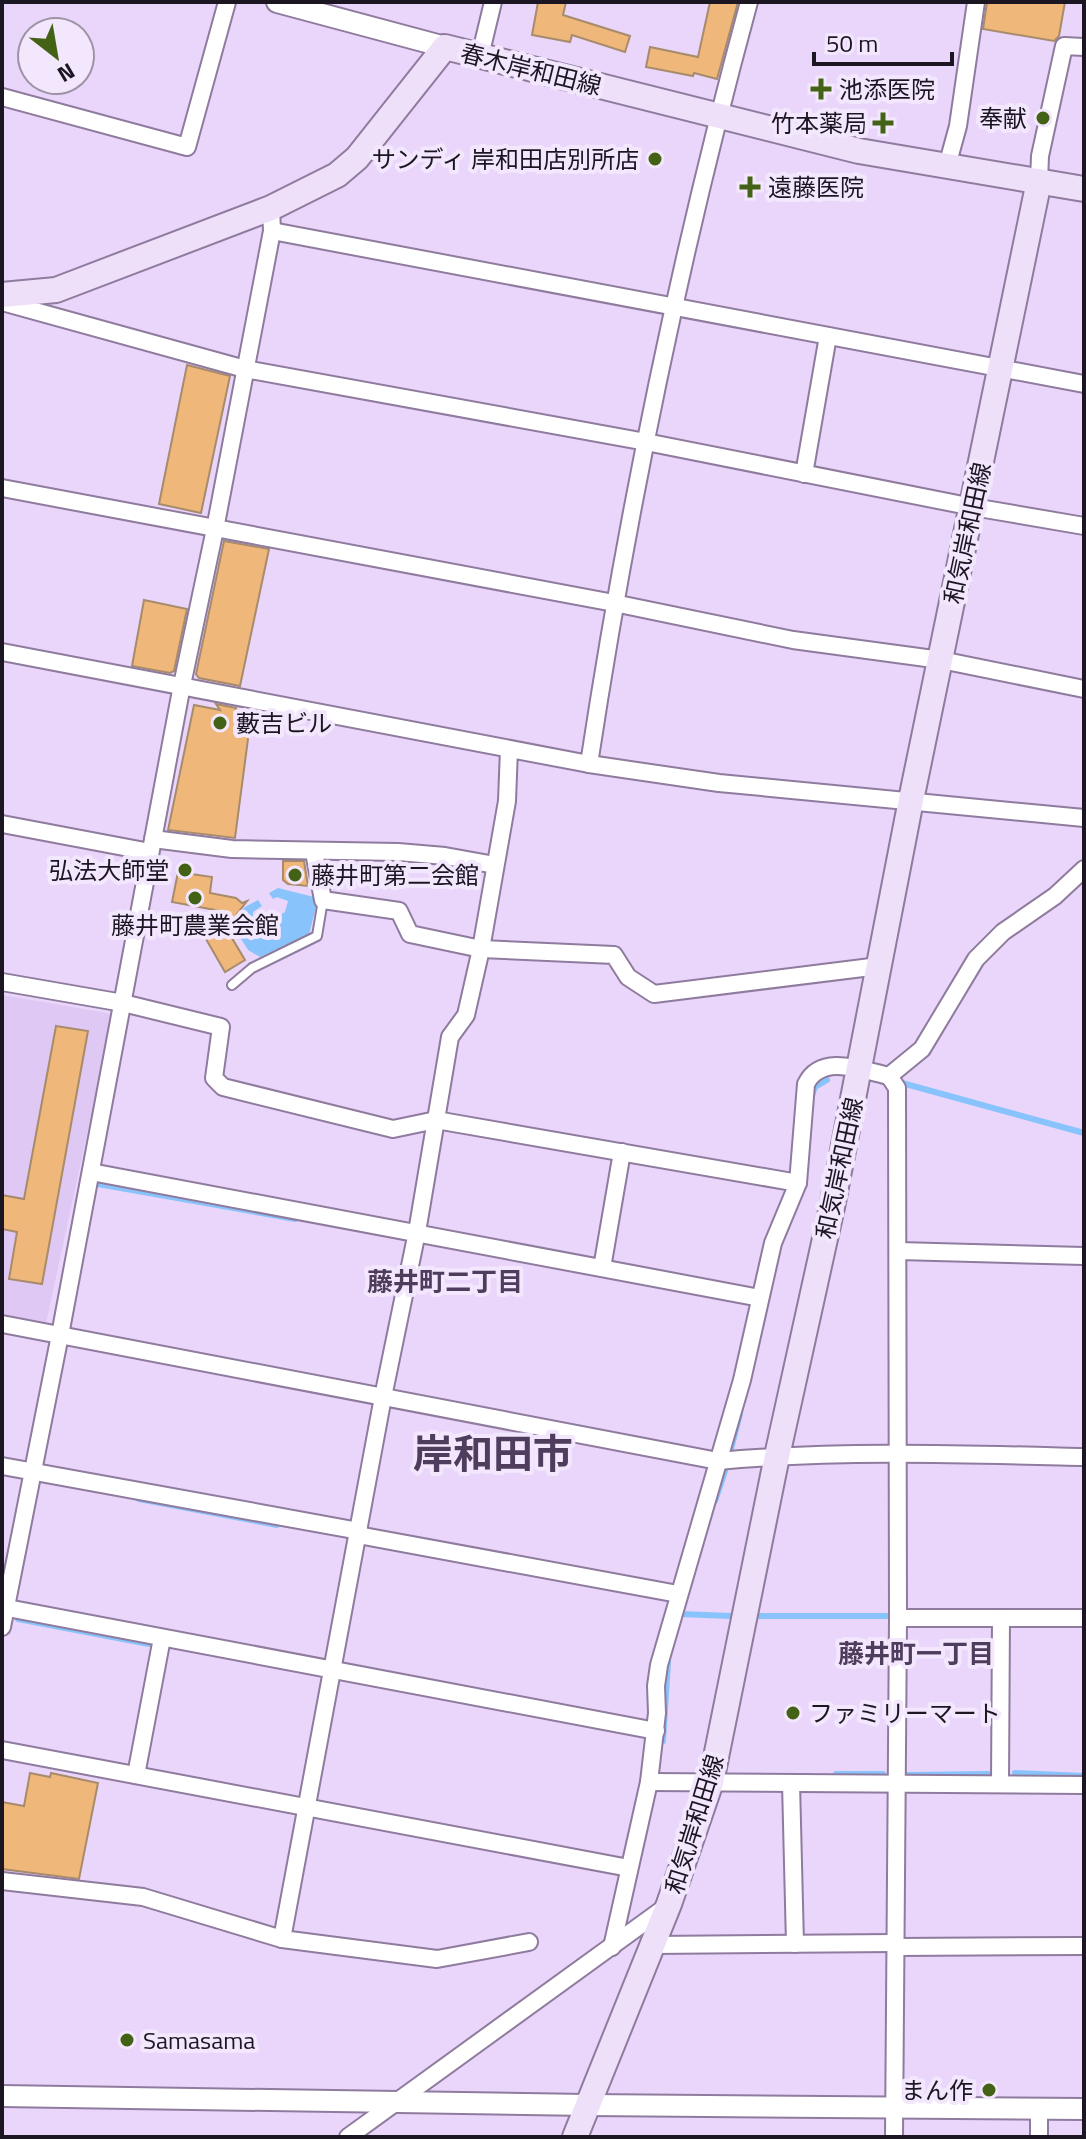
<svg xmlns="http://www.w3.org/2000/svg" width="1086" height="2139" viewBox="0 0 1086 2139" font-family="'Titillium Web','Noto Sans JP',sans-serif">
	<rect width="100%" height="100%" fill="#ead6fb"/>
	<!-- built -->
	<path fill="#e0c8f4" d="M2,995L113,1014L46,1323L2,1314Z"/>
	<!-- water -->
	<path fill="#89c3fc" d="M278,888L318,898L309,935L260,957L248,950L231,923L245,907L258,900L262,906L253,912V923H267L285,912L288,901L277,897L273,899L269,893Z"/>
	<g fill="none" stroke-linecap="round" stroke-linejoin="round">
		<!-- stream -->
		<g stroke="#89c3fc" stroke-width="6">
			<path d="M902,1083L1084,1133"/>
			<path d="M811,1098L815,1087L827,1080"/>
			<path d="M98,1184L295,1219"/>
			<path d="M731,1449L740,1414"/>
			<path d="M139,1499L277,1525"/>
			<path d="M715,1501L725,1471"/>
			<path d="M680,1614L731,1616"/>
			<path d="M754,1616H887"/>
			<path d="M18,1619L149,1644"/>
			<path d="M663,1741L668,1662"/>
			<path d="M1015,1773L1084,1776"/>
			<path d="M836,1774H883"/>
			<path d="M908,1775L988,1774"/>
		</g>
	</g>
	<!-- building -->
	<g fill="#efb87a" stroke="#a78b6c" stroke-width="2">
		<path d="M538,2H566L563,15L630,36L625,52L572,35L570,42L532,35Z"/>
		<path d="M710,2H738L717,79L694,73L693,76L646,67L650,47L698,57Z"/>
		<path d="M987,2H1065L1059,36L1054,41L983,29Z"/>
		<path d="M187,365L230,376L201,513L159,504Z"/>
		<path d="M224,541L269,549L240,686L199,678L196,674Z"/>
		<path d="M144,600L187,609L174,671L170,673L132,666Z"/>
		<path d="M216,704L236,708L235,713L251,716L235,838L168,830L194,705L220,710Z"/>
		<path d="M283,861H304L308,886L288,884L283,880Z"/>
		<path d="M178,872L212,877L210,893L236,898L242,903L247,901L226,928L245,960L225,972L199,927L226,912L172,902Z"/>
		<path d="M56,1026L88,1031L42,1284L9,1279L17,1232L2,1229V1195L24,1199Z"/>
		<path d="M30,1773L50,1777L51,1773L98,1783L79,1879L2,1869V1802L24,1806Z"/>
	</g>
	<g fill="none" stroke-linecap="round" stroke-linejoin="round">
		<defs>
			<path id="service" d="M232,985L252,968L317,936L323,900"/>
			<g id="minor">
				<path d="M480,56L493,2"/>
				<path d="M2,97L187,147L227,2"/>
				<path d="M947,166L958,126L976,2"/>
				<path d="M1039,181L1040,156L1064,46L1084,47"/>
				<path d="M272,231L1084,384"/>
				<path d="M2,302L245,369L646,442L973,507L1084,526"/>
				<path d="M804,474L828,336"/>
				<path d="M2,488L614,603L793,640L941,660L1084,689"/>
				<path d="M2,652L589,764L719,783L1084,818"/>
				<path d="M589,764C628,508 681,252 749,2"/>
				<path d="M2,824L150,852"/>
				<path d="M153,839L232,849L398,852L445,856L495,865"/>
				<path d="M314,852L323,900L399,911L410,934L481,949L614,955L628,977L654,994L879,966"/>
				<path d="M2,982L123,1003L221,1027L214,1078L223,1087L393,1129L436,1120L798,1183"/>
				<path d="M889,1076L897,1088L898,1618L894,2137"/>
				<path d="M91,1172L760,1298"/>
				<path d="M899,1251L1084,1256"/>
				<path d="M602,1268L622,1152"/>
				<path d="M2,1324L718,1461C840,1450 961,1454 1084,1457"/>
				<path d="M2,1466L359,1531"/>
				<path d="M358,1535L678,1594"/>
				<path d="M2,1607L656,1731"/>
				<path d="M898,1618H1084"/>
				<path d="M2,1627L60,1335L182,685L215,529L272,231L271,208"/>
				<path d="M2,1750L629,1868"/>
				<path d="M136,1775L162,1638"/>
				<path d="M649,1782L1084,1785"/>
				<path d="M791,1783L795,1944"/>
				<path d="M1000,1784L1001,1618"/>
				<path d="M2,1881L143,1897L282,1939L437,1959L529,1942"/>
				<path d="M282,1939L383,1397L417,1232L450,1037L466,1015L481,949L507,801L509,749"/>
				<path d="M652,1945L895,1943"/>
				<path d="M612,1947L649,1782L657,1713L656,1686L659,1665L742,1380L773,1243L798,1183L806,1084C821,1053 862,1070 889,1076L922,1049L976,959L1003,932L1055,896L1084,869"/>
				<path d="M895,1947L1084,1946"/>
				<path d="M348,2137L667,1906"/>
				<path d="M1039,2137V2108"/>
			</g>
			<g id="tertiary">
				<path d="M277,2L445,47"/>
				<path d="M2,2096L588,2105L1084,2109"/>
			</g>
			<g id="secondary">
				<path d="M2,295L56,290L271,208L337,175L357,158L445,47L859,151L1084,189"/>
				<path d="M575,2137L669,1904L711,1782L777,1456L832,1207L911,800L1039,181"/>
			</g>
		</defs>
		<!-- service casing -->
		<use href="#service" stroke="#8e7b9d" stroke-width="12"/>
		<!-- minor casing -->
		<use href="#minor" stroke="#8e7b9d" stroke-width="20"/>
		<!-- tertiary casing -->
		<use href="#tertiary" stroke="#8e7b9d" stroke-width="24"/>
		<!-- secondary casing -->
		<use href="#secondary" stroke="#8e7b9d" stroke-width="28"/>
		<!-- service -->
		<use href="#service" stroke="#fff" stroke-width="8"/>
		<!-- minor -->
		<use href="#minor" stroke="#fff" stroke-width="16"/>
		<!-- tertiary -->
		<use href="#tertiary" stroke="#fff" stroke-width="20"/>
		<!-- secondary -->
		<use href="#secondary" stroke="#efe0fa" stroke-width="24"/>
	</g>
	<!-- markers -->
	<g fill="#436216" stroke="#f3e7fd" stroke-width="3">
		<path d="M817 77h8v8h8v8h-8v8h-8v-8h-8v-8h8z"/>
		<circle cx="1043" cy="118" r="8"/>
		<path d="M879 111h8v8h8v8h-8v8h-8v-8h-8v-8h8z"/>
		<circle cx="655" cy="159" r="8"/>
		<path d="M746 175h8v8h8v8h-8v8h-8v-8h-8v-8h8z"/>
		<circle cx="220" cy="723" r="8"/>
		<circle cx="185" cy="870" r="8"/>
		<circle cx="295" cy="875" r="8"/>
		<circle cx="195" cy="898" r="8"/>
		<circle cx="793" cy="1713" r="8"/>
		<circle cx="127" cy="2040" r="8"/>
		<circle cx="989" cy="2090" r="8"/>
	</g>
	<g text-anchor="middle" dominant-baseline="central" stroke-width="8" stroke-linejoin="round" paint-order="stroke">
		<!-- street labels -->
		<g font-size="24" fill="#1c1522" stroke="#f3e7fd">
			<text transform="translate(531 69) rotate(14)">春木岸和田線</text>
			<text transform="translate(967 533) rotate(-78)">和気岸和田線</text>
			<text transform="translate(839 1168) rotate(-78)">和気岸和田線</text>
			<text transform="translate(694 1824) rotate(-73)">和気岸和田線</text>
		</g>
		<!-- poi labels -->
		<g font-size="24" fill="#1c1522" stroke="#f3e7fd" text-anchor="start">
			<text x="839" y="89">池添医院</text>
			<text x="1027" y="118" text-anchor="end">奉献</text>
			<text x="867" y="123" text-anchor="end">竹本薬局</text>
			<text x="639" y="159" text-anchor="end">サンディ 岸和田店別所店</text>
			<text x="768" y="187">遠藤医院</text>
			<text x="236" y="723">藪吉ビル</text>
			<text x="169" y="870" text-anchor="end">弘法大師堂</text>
			<text x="311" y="875">藤井町第二会館</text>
			<text x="195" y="925" text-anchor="middle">藤井町農業会館</text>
			<text x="809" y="1713">ファミリーマート</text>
			<text x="143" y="2040">Samasama</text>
			<text x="973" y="2090" text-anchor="end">まん作</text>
		</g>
		<!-- neighbourhood labels -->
		<g font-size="26" font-weight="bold" fill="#4e3d5c" stroke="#f3e7fd">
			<text x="445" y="1281">藤井町二丁目</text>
			<text x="916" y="1653">藤井町一丁目</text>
		</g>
		<!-- town labels -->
		<g font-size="40" font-weight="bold" fill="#4e3d5c" stroke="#f3e7fd">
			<text x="493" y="1453">岸和田市</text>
		</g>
	</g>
	<!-- border -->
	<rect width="1086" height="2139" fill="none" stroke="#1c1522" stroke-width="8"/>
	<!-- north arrow -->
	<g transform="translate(56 56) rotate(149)"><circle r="38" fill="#f3e7fd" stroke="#9d93a5" stroke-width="2"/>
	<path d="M0-6L14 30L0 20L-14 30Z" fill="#436216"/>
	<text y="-12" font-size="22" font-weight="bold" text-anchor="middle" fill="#1c1522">N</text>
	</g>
	<!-- scale -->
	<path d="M814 52v12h138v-12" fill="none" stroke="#1c1522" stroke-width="4"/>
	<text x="826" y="52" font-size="24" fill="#1c1522" stroke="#f3e7fd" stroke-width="6" paint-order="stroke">50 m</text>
</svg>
